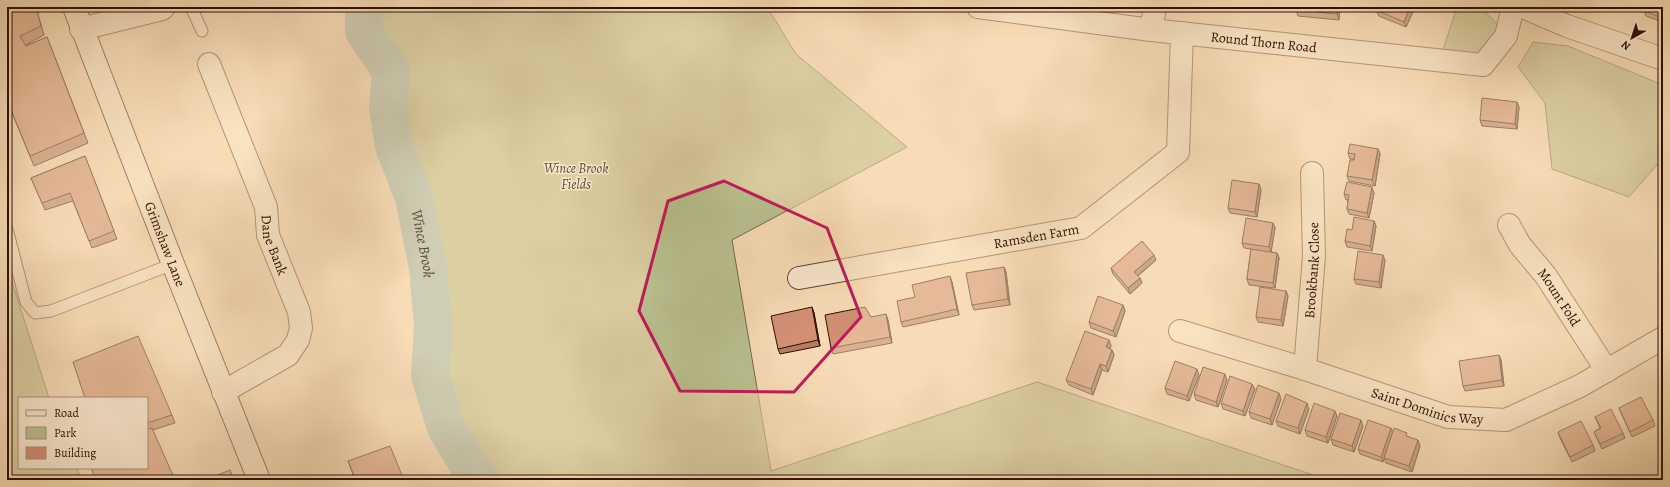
<svg xmlns="http://www.w3.org/2000/svg" width="1670" height="487" viewBox="0 0 1670 487" font-family="Alegreya,serif">
	<rect width="100%" height="100%" fill="#f8dcb5"/>
	<filter id="stains"><feTurbulence type="fractalNoise" baseFrequency=".005" numOctaves="4"/><feColorMatrix values="0 0 0 0 .2 0 0 0 0 .09 0 0 0 0 .02 0 0 0 .5 -.17"/></filter>
	<radialGradient id="worn" r=".72"><stop offset=".6" stop-color="#630" stop-opacity="0"/><stop offset="1" stop-color="#630" stop-opacity=".3"/></radialGradient>
	<!-- green -->
	<g fill="#bac18f" stroke="#736848">
		<path d="M356,7H767L796,54L907,147L732,240L771,471L1037,382L1328,480H467L445,455L426,395L420,283L408,199L388,148L381,99L385,72L358,31Z"/>
		<path d="M1457,7H1480L1497,24L1495,43L1479,55L1442,53Z"/>
		<path d="M1533,42L1568,46L1663,85V158L1629,197L1552,169L1545,103L1518,67Z"/>
		<path d="M7,266L49,398H19V468H77L81,480H7Z"/>
	</g>
	<g fill="none" stroke-linecap="round" stroke-linejoin="round">
		<!-- river -->
		<path stroke="#9ebab2" stroke-width="38" id="s1" d="M364,7V31L391,71L388,107L394,146L414,198L428,268L433,325L430,376L446,428L472,471L481,480"/>
		<defs>
			<g id="service">
				<path d="M191,7L202,31"/>
				<path d="M7,229L26,302L35,313L51,311L173,264"/>
			</g>
			<g id="minor">
				<path id="s2" d="M978,7L1151,30L1483,65L1506,36L1513,7"/>
				<path d="M81,29L162,9L164,7"/>
				<path d="M1151,30L1155,7"/>
				<path id="s3" d="M209,64L266,207L268,235L299,312L301,328L298,340L288,355L223,392"/>
				<path id="s4" d="M1509,225L1520,245L1546,276L1607,371"/>
				<path id="s5" d="M799,278L1081,228L1178,152L1182,33"/>
				<path id="s6" d="M1180,331L1305,369L1448,417L1506,420L1580,386L1663,338"/>
				<path id="s7" d="M1305,369L1314,256L1312,173"/>
			</g>
			<path id="tertiary" d="M1523,7L1567,26L1663,59"/>
			<g id="secondary">
				<path id="s8" d="M74,7L173,264L259,480"/>
			</g>
		</defs>
		<!-- service casing -->
		<use href="#service" stroke="#5f422f" stroke-width="13"/>
		<!-- minor casing -->
		<use href="#minor" stroke="#5f422f" stroke-width="24"/>
		<!-- tertiary casing -->
		<use href="#tertiary" stroke="#5f422f" stroke-width="24"/>
		<!-- secondary casing -->
		<use href="#secondary" stroke="#2c0f02" stroke-width="24"/>
		<!-- service -->
		<use href="#service" stroke="#fae8cf" stroke-width="11"/>
		<!-- minor -->
		<use href="#minor" stroke="#fae8cf" stroke-width="22"/>
		<!-- tertiary -->
		<use href="#tertiary" stroke="#fae8cf" stroke-width="22"/>
		<!-- secondary -->
		<use href="#secondary" stroke="#fae8cf" stroke-width="22"/>
	</g>
	<!-- wall -->
	<g fill="#b57c64" stroke="#2c0f02">
		<path d="M7,7H36L44,35L26,45V46L47,37L88,143L34,166L7,101Z"/>
		<path d="M1191,7H1223L1222,10Z"/>
		<path d="M1296,7H1340L1339,20L1298,16L1296,10Z"/>
		<path d="M1378,7H1415L1406,27L1379,16L1376,10Z"/>
		<path d="M1620,7H1632L1631,11Z"/>
		<path d="M1663,7V22L1646,16L1644,11Z"/>
		<path d="M1519,107L1517,129L1482,126L1480,120Z"/>
		<path d="M1378,149L1380,154L1375,186L1349,181L1347,176L1354,159H1350L1348,153Z"/>
		<path d="M85,156L117,239L92,248L73,201L45,210L31,178Z"/>
		<path d="M1259,184L1261,190L1257,217L1230,213L1228,208Z"/>
		<path d="M1374,193L1369,218L1349,214L1347,209L1348,200H1346L1344,194Z"/>
		<path d="M1374,221L1376,226L1372,251L1347,247L1345,241L1352,230Z"/>
		<path d="M1273,223L1275,228L1271,252L1277,253L1279,258L1275,288L1249,285L1247,279L1251,249L1244,248L1242,243Z"/>
		<path d="M1156,260L1138,276L1140,278L1142,283L1130,294L1113,274L1111,268Z"/>
		<path d="M1385,260L1381,288L1356,284L1354,279Z"/>
		<path d="M1004,267L1006,272L1010,305L974,310L972,305Z"/>
		<path d="M952,282L959,315L903,327L901,322L915,297Z"/>
		<path d="M1286,291L1288,296L1283,326L1258,322L1256,317Z"/>
		<path d="M1123,305L1125,311L1116,337L1091,328L1089,322Z"/>
		<path d="M812,307L814,313L820,346L780,354L778,349Z"/>
		<path d="M871,317L888,320L892,343L833,354L831,348Z"/>
		<path d="M1111,345L1110,349L1112,350L1114,355L1108,372L1102,370L1093,395L1069,385L1066,380Z"/>
		<path d="M1499,355L1501,360L1504,386L1465,391L1463,386Z"/>
		<path d="M1199,375L1189,401L1167,394L1165,388Z"/>
		<path d="M1227,380L1218,407L1196,400L1194,394Z"/>
		<path d="M1255,389L1245,416L1223,409L1221,403Z"/>
		<path d="M147,398L172,415L175,423L153,430L147,468Z"/>
		<path d="M1281,399L1272,425L1251,418L1249,412Z"/>
		<path d="M1619,408L1653,420L1655,426L1632,437L1621,413Z"/>
		<path d="M1309,409L1300,434L1278,426L1276,421Z"/>
		<path d="M1337,416L1328,443L1307,436L1305,430Z"/>
		<path d="M1595,417L1623,433L1625,438L1602,449L1594,432L1600,428Z"/>
		<path d="M1363,426L1354,452L1333,445L1331,439Z"/>
		<path d="M1558,432L1593,445L1595,451L1572,462L1560,438Z"/>
		<path d="M1393,433L1409,437L1420,446L1412,472L1386,463L1384,458L1387,450L1383,462L1360,454L1358,449Z"/>
		<path d="M348,461L404,480H355Z"/>
	</g>
	<!-- shaded-wall -->
	<g fill="#946551" stroke="#2c0f02">
		<path d="M1337,7H1340L1339,20L1337,14Z"/>
		<path d="M1410,7H1415L1406,27L1404,22Z"/>
		<path d="M1629,7H1632L1631,11Z"/>
		<path d="M1517,102L1519,107L1517,129L1515,124Z"/>
		<path d="M1378,149L1380,154L1375,186L1372,180Z"/>
		<path d="M1259,184L1261,190L1257,217L1255,212Z"/>
		<path d="M1372,187L1374,193L1369,218L1367,213Z"/>
		<path d="M1374,221L1376,226L1372,251L1370,246Z"/>
		<path d="M1273,223L1275,228L1271,252L1269,247Z"/>
		<path d="M1277,253L1279,258L1275,288L1273,283Z"/>
		<path d="M1154,255L1156,260L1136,277L1134,272Z"/>
		<path d="M1383,255L1385,260L1381,288L1379,282Z"/>
		<path d="M1004,267L1006,272L1010,305L1008,299Z"/>
		<path d="M950,276L952,282L959,315L957,309Z"/>
		<path d="M1140,278L1142,283L1130,294L1128,288Z"/>
		<path d="M1286,291L1288,296L1283,326L1281,320Z"/>
		<path d="M1123,305L1125,311L1116,337L1113,331Z"/>
		<path d="M812,307L814,313L820,346L818,340Z"/>
		<path d="M886,314L888,320L892,343L890,337Z"/>
		<path d="M1109,340L1111,345L1108,353L1106,347Z"/>
		<path d="M1112,350L1114,355L1108,372L1106,366Z"/>
		<path d="M1499,355L1501,360L1504,386L1502,380Z"/>
		<path d="M1100,364L1102,370L1093,395L1091,389Z"/>
		<path d="M1197,369L1199,375L1189,401L1187,396Z"/>
		<path d="M1225,374L1227,380L1218,407L1216,402Z"/>
		<path d="M1252,384L1255,389L1245,416L1243,411Z"/>
		<path d="M1279,393L1281,399L1272,425L1270,419Z"/>
		<path d="M1307,403L1309,409L1300,434L1298,428Z"/>
		<path d="M1335,411L1337,416L1328,443L1326,437Z"/>
		<path d="M1361,420L1363,426L1354,452L1352,446Z"/>
		<path d="M1391,428L1393,433L1383,462L1381,457Z"/>
		<path d="M1418,440L1420,446L1412,472L1409,466Z"/>
	</g>
	<!-- building -->
	<g fill="#d39074" stroke="#2c0f02">
		<path d="M7,7H36L41,26L20,36L26,46L47,37L84,133L30,156L7,100Z"/>
		<path d="M1296,7H1337V14L1296,10Z"/>
		<path d="M1378,7H1410L1404,22L1376,10Z"/>
		<path d="M1645,7H1663V18L1644,11Z"/>
		<path d="M1482,98L1517,102L1515,124L1480,120Z"/>
		<path d="M1350,144L1378,149L1372,180L1347,176L1350,160H1354L1355,154L1348,153Z"/>
		<path d="M85,156L114,231L89,241L70,193L42,203L31,178Z"/>
		<path d="M1232,180L1259,184L1255,212L1228,208Z"/>
		<path d="M1347,182L1372,187L1367,213L1347,209L1349,195L1344,194Z"/>
		<path d="M1354,217L1374,221L1370,246L1345,241L1347,229L1352,230Z"/>
		<path d="M1246,218L1273,223L1269,247L1242,243Z"/>
		<path d="M1142,241L1154,255L1134,272L1140,278L1128,288L1111,268Z"/>
		<path d="M1251,249L1277,253L1273,283L1247,279Z"/>
		<path d="M1358,251L1383,255L1379,282L1354,279Z"/>
		<path d="M1004,267L1008,299L972,305L966,273Z"/>
		<path d="M950,276L957,309L901,322L897,301L915,297L912,285Z"/>
		<path d="M1260,287L1286,291L1281,320L1256,317Z"/>
		<path d="M1098,296L1123,305L1113,331L1089,322Z"/>
		<path d="M812,307L818,340L778,349L771,316Z"/>
		<path d="M865,307L871,317L886,314L890,337L831,348L825,315Z"/>
		<path d="M1085,331L1109,340L1106,347L1112,350L1106,366L1100,364L1091,389L1066,380Z"/>
		<path d="M138,336L172,415L147,423V398H85L73,362Z"/>
		<path d="M1499,355L1502,380L1463,386L1459,361Z"/>
		<path d="M1175,361L1197,369L1187,396L1165,388Z"/>
		<path d="M1203,367L1225,374L1216,402L1194,394Z"/>
		<path d="M1230,376L1252,384L1243,411L1221,403Z"/>
		<path d="M1258,385L1279,393L1270,419L1249,412Z"/>
		<path d="M1286,394L1307,403L1298,428L1276,421Z"/>
		<path d="M1641,397L1653,420L1630,432L1619,408Z"/>
		<path d="M1314,403L1335,411L1326,437L1305,430Z"/>
		<path d="M1611,409L1623,433L1600,444L1594,432L1601,428L1595,417Z"/>
		<path d="M1340,413L1361,420L1352,446L1331,439Z"/>
		<path d="M1368,420L1391,428L1381,457L1358,449Z"/>
		<path d="M1581,421L1593,445L1570,457L1558,432Z"/>
		<path d="M152,428L175,480H96L91,468H147V430Z"/>
		<path d="M1394,428L1407,433L1406,436L1418,440L1409,466L1384,458Z"/>
		<path d="M390,446L404,480H356L348,461Z"/>
		<path d="M230,470L234,480H205Z"/>
	</g>
	<!-- marked area -->
	<path d="M0 0H1670V487H0ZM724,181L827,228L861,317L794,392L680,391L639,311L668,201Z" fill="#f8dcb5" fill-opacity=".55" fill-rule="evenodd"/>
	<path fill="none" stroke="#c2185b" stroke-width="3" stroke-linejoin="round" d="M724,181L827,228L861,317L794,392L680,391L639,311L668,201Z"/>
	<g text-anchor="middle" dominant-baseline="central" stroke-width="3" stroke-linejoin="round" paint-order="stroke">
		<!-- street labels -->
		<g font-size="14" fill="#2c0f02" stroke="#fae8cf">
			<text stroke="none"><textPath href="#s2" startOffset="288">Round Thorn Road</textPath></text>
			<text stroke="none"><textPath href="#s5" startOffset="241">Ramsden Farm</textPath></text>
			<text stroke="none"><textPath href="#s8" startOffset="254">Grimshaw Lane</textPath></text>
			<text stroke="none"><textPath href="#s3" startOffset="193">Dane Bank</textPath></text>
			<text stroke="none"><textPath href="#s7" startOffset="99">Brookbank Close</textPath></text>
			<text stroke="none"><textPath href="#s4" startOffset="88">Mount Fold</textPath></text>
			<text stroke="none"><textPath href="#s6" startOffset="259">Saint Dominics Way</textPath></text>
		</g>
		<!-- park labels -->
		<g font-size="14" font-style="italic" fill="#5e4d33" stroke="#fae8cf">
			<text x="576" y="168">Wince Brook<tspan x="576" dy="16">Fields</tspan></text>
		</g>
		<!-- water labels -->
		<g font-size="15" font-style="italic" fill="#544b40" stroke="#fae8cf">
			<text stroke="none"><textPath href="#s1" startOffset="250">Wince Brook</textPath></text>
		</g>
	</g>
	<!-- margin -->
	<rect width="1670" height="487" fill="none" stroke="#f8dcb5" stroke-width="24"/>
	<rect x="8" y="8" width="1654" height="471" fill="none" stroke="#2c0f02" stroke-width="2"/>
	<rect x="12" y="12" width="1646" height="463" fill="none" stroke="#2c0f02"/>
	<!-- legend -->
	<rect x="18" y="397" width="130" height="72" fill="#fae8cf" stroke="#a8917d"/>
	<rect x="26" y="410" width="20" height="6" fill="#fae8cf" stroke="#a8917d"/>
	<text x="54" y="417" font-size="12" fill="#2c0f02">Road</text>
	<rect x="26" y="427" width="20" height="12" fill="#bac18f" stroke="#a8917d"/>
	<text x="54" y="437" font-size="12" fill="#2c0f02">Park</text>
	<rect x="26" y="447" width="20" height="12" fill="#d39074" stroke="#a8917d"/>
	<text x="54" y="457" font-size="12" fill="#2c0f02">Building</text>
	<!-- north arrow -->
	<g transform="translate(1632 38) rotate(219)" stroke="#fae8cf" stroke-width="3" paint-order="stroke">
	<path d="M0-3L7 15L0 10L-7 15Z" fill="#2c0f02"/>
	<text y="-6" font-size="11" font-weight="bold" text-anchor="middle" fill="#2c0f02">N</text>
	</g>
	<rect width="100%" height="100%" filter="url(#stains)"/>
	<rect width="100%" height="100%" fill="url(#worn)"/>
</svg>
